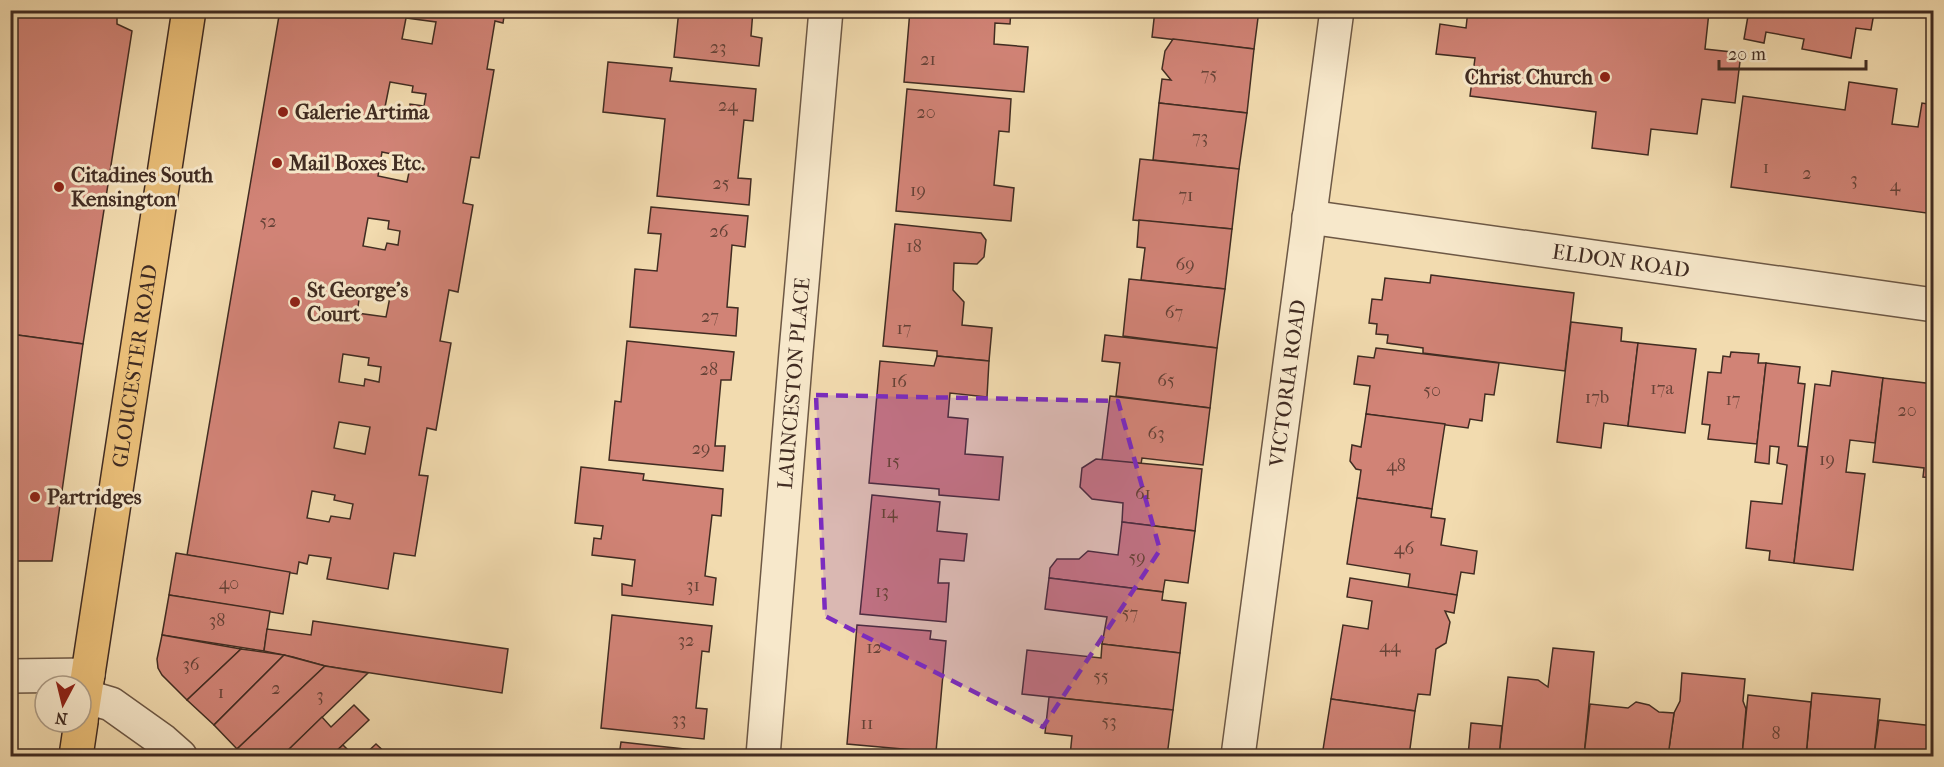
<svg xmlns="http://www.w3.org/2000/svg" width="1944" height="767" viewBox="0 0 1944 767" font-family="'IM FELL French Canon',serif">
	<rect width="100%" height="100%" fill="#f2dbaf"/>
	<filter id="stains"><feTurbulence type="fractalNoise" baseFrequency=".00333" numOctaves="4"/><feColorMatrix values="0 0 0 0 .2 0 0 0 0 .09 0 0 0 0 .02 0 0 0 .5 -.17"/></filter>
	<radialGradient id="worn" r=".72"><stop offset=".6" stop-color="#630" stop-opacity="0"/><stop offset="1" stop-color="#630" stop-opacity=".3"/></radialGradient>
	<!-- building -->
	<g fill="#d18376" stroke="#412c22" stroke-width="1.5" fill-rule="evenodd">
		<path d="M10,10H117V24L132,31L83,344L10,334Z"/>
		<path d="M280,10H505L503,23L495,21L487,69L494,70L479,158L471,157L463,203L473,205L458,292L449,290L440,341L451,343L436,430L427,428L419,475L428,476L415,556L394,553L388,589L327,579L331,558L309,555L307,564L299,562L297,574L187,555ZM406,18L436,22L432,44L402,39ZM390,82L413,86L412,92L426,94L424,106L410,104L409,112L385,107ZM382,152L412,158L407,182L378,176ZM368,218L389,221L388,229L400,231L398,245L387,243L385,250L363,246ZM361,287L391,292L386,317L357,313ZM343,354L369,358L368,365L381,367L379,382L365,379L364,386L339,382ZM339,422L370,427L365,454L334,448ZM312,491L335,495L334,500L353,504L350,519L331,516L329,522L307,518Z"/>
		<path d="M679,10H753L751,36L762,38L759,66L674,57Z"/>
		<path d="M910,10H1011L1010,24L995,23L994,44L1028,47L1024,92L904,82Z"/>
		<path d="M1155,10H1259L1254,49L1152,37Z"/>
		<path d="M1468,10H1695L1709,12L1705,49L1741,53L1735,103L1702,99L1697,134L1651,129L1648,155L1592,148L1596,112L1470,96L1475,58L1436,54L1440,24L1466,28Z"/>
		<path d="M1749,10H1857L1874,13L1871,30L1856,28L1851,58L1802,49L1804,39L1766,32L1764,43L1744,39Z"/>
		<path d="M1173,39L1254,49L1247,113L1159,103L1162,79L1171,80L1162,69L1165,51Z"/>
		<path d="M608,62L672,68L670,81L756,89L753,121L744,120L738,178L751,179L749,205L657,196L665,119L603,112Z"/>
		<path d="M1849,82L1897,89L1892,124L1918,127L1922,103L1934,105V214L1731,187L1743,96L1845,110Z"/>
		<path d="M907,89L1011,99L1009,132L999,131L994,185L1014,188L1011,221L896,211Z"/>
		<path d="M1159,103L1247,113L1239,169L1153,160Z"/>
		<path d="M1140,159L1239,169L1232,229L1133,220Z"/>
		<path d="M651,207L748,216L745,247L732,245L727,307L738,308L736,336L630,327L635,269L657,271L661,234L648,233Z"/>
		<path d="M1139,220L1232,229L1225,289L1141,280L1145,248L1137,247Z"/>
		<path d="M895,224L981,233L986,240L984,257L977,264L954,263L953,290L964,302L962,325L992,328L989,361L937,356V351L883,346Z"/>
		<path d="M1431,275L1574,293L1565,371L1423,353V348L1387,343L1388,335L1376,334L1377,324L1369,323L1372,299L1382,300L1385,278L1430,283Z"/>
		<path d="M1129,279L1225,289L1217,348L1123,336Z"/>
		<path d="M1571,322L1622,328L1621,341L1638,343L1628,426L1604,423L1601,448L1557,442Z"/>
		<path d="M10,334L83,344L52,561H10Z"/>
		<path d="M1105,335L1217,348L1210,408L1116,396L1120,363L1102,361Z"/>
		<path d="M627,341L734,352L731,380H721L715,446H725L723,471L609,460L615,401L621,402Z"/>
		<path d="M1638,343L1696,349L1685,433L1628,426Z"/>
		<path d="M1376,348L1499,363L1494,395L1485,394L1482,421L1470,419L1468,428L1366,414L1370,386L1354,384L1358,356L1374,358Z"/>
		<path d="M1731,352L1759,354L1758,363H1766L1757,444L1708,439L1710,425L1702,424L1708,372L1721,373L1723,356L1730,357Z"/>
		<path d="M937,356L989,361L987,397L950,393L948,417L968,419L965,454L1003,457L999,500L939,495V489L869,483L880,361L934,366Z"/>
		<path d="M1766,363L1800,367L1798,383L1805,384L1798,446L1807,447L1794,563L1769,560L1770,551L1746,548L1751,501L1782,504L1787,465L1777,463L1779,447L1770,446L1769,464L1755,462Z"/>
		<path d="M1832,371L1883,378L1875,443L1850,440L1846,472L1865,474L1853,570L1794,563L1815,384L1830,386Z"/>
		<path d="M1883,378L1934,384V478L1923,477L1924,468L1873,462Z"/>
		<path d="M1110,396L1210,408L1203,465L1142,458L1141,464L1102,460Z"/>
		<path d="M1366,414L1445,424L1432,509L1357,498L1361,470L1356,469L1350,461L1352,445L1361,447Z"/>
		<path d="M1096,459L1202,469L1195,531L1122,522L1123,503L1092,499L1080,487L1082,468Z"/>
		<path d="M581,467L644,474L643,480L723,489L721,516L712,515L705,576L716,578L713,605L622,595V584L632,586L635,560L592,555L594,538L601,539L603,526L575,523Z"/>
		<path d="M872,495L940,502L937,531L967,534L964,561L940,559L938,583H949L946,622L860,614Z"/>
		<path d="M1357,498L1432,509L1431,517L1445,519L1441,545L1477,551L1474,574L1461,572L1457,595L1408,588L1410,574L1347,564Z"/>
		<path d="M1122,522L1195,531L1188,583L1165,580L1163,592L1049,578L1050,568L1057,559H1079L1088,551L1118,555Z"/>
		<path d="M176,553L290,572L283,614L169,595Z"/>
		<path d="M1049,578L1163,592L1162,600L1186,603L1180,653L1102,644L1107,617L1045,609Z"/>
		<path d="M1350,578L1457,595L1454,613L1445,611L1450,622L1446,643L1436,649L1430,695L1418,694L1415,711L1331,699L1343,625L1368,629L1372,601L1347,597Z"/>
		<path d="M169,595L270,611L264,651L162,635Z"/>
		<path d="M612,615L712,626L709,652L702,651L696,708L707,709L704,739L601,728Z"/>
		<path d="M313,621L508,649L502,693L325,666L293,657L264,651L267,629L311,635Z"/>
		<path d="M857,625L931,631L930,639L946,641L936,752L847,744Z"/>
		<path d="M162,635L241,649L187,700L162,675L158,668L157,659Z"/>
		<path d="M1102,644L1180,653L1173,710L1022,694L1027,650L1101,658Z"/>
		<path d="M1553,648L1594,652L1584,756H1499L1508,677L1538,680L1548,687Z"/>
		<path d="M241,649L284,655L214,725L187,700Z"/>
		<path d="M284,655L325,666L237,749L214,725Z"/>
		<path d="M325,666L368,673L282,756H245L237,749Z"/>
		<path d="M1682,673L1745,679L1743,701L1746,709L1742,756H1668L1674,713L1680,701Z"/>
		<path d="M1812,693L1880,699L1874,756H1806Z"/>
		<path d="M1748,695L1811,702L1806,756H1742Z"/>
		<path d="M1049,697L1173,710L1167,756H1070L1072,736L1045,733Z"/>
		<path d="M1331,699L1415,711L1409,756H1322Z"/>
		<path d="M1636,702L1649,705L1659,712L1674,713L1668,756H1584L1590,704L1628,708Z"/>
		<path d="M354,705L369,720L331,756H282L322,717L331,727Z"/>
		<path d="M1879,720L1934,726V756H1874Z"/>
		<path d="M1471,723L1502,726L1499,756H1468Z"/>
		<path d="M621,742L702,751L701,756H619Z"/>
		<path d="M376,744L389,756H363Z"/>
		<path d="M343,745L354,756H331Z"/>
	</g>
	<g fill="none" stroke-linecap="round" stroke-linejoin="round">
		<defs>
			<g id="minor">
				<path id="s1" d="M1309,217L1934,305"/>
				<path d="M10,676L88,675"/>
				<path d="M84,696L111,704L163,741L180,756"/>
				<path id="s2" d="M763,756L796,352L826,10"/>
				<path id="s3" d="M1238,756L1337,10"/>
			</g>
			<g id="major">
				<path id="s4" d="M81,720L189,10"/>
				<path d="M76,756L81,722"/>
			</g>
		</defs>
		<!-- minor casing -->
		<use href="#minor" stroke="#6d5845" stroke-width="36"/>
		<!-- major casing -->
		<use href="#major" stroke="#412c22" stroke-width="36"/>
		<!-- minor -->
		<use href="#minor" stroke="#f7e8cb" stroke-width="33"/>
		<!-- major -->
		<use href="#major" stroke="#e9be78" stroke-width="33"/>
	</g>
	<!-- marked area -->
	<path fill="#7b2cbf" fill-opacity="0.2" stroke="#7b2cbf" stroke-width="4.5" stroke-dasharray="12 8" stroke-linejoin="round" d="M816,395L1118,401L1160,550L1043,727L825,616Z"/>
	<!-- markers -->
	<g fill="#8f2418" stroke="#f7e8cb" stroke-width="2">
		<circle cx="1605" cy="77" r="6"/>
		<circle cx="283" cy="112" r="6"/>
		<circle cx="277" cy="163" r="6"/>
		<circle cx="59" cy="187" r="6"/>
		<circle cx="295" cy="302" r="6"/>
		<circle cx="35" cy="497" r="6"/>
	</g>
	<g text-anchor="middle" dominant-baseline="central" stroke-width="6" stroke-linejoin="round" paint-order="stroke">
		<!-- number labels -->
		<g font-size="18" fill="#654237">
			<text x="718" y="47">23</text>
			<text x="928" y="59">21</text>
			<text x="1209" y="74">75</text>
			<text x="728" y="105">24</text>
			<text x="926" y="112">20</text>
			<text x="1200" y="137">73</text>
			<text x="1766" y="167">1</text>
			<text x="1807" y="173">2</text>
			<text x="1854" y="179">3</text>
			<text x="721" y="183">25</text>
			<text x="1895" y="185">4</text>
			<text x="918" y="190">19</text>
			<text x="1186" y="195">71</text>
			<text x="268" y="221">52</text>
			<text x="719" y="231">26</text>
			<text x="914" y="246">18</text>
			<text x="1185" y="264">69</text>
			<text x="1174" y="312">67</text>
			<text x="710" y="316">27</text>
			<text x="904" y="328">17</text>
			<text x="709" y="369">28</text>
			<text x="1166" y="380">65</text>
			<text x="899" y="381">16</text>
			<text x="1662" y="388">17a</text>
			<text x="1432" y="390">50</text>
			<text x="1597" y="397">17b</text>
			<text x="1733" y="399">17</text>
			<text x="1907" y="410">20</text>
			<text x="1156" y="433">63</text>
			<text x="701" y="448">29</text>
			<text x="1827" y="459">19</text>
			<text x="893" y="461">15</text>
			<text x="1396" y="465">48</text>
			<text x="1143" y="493">61</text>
			<text x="889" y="512">14</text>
			<text x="1404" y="548">46</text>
			<text x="1137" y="557">59</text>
			<text x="229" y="583">40</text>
			<text x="693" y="585">31</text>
			<text x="882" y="591">13</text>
			<text x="1130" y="613">57</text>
			<text x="217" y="620">38</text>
			<text x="686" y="640">32</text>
			<text x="1390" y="646">44</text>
			<text x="874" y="647">12</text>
			<text x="191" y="664">36</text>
			<text x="1101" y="676">55</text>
			<text x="276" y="688">2</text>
			<text x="221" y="692">1</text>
			<text x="320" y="695">3</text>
			<text x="679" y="719">33</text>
			<text x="1109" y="721">53</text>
			<text x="867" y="723">11</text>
			<text x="1776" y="733">8</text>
		</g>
		<!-- poi labels -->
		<g font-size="21" font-weight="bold" fill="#412c22" stroke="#f7e8cb" text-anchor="start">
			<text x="1593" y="77" text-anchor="end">Christ Church</text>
			<text x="295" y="112">Galerie Artima</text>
			<text x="289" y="163">Mail Boxes Etc.</text>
			<text x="71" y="175">Citadines South<tspan x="71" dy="24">Kensington</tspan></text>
			<text x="307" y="290">St George's<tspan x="307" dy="24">Court</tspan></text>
			<text x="47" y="497">Partridges</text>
		</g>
		<!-- street labels -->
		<g font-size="21" fill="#412c22" stroke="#f7e8cb">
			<text stroke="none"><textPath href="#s1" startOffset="315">ELDON ROAD</textPath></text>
			<text stroke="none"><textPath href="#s4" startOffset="358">GLOUCESTER ROAD</textPath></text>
			<text stroke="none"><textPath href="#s2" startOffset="374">LAUNCESTON PLACE</textPath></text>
			<text stroke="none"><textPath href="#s3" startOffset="376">VICTORIA ROAD</textPath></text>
		</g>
	</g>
	<!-- margin -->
	<rect width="1944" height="767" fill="none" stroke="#f2dbaf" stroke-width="36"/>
	<rect x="12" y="12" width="1920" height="743" fill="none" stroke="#412c22" stroke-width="3"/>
	<rect x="18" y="18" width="1908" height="731" fill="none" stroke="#412c22" stroke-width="1.5"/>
	<!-- north arrow -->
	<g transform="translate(63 704) rotate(187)"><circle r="28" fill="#f7e8cb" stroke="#ae9d87" stroke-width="1.5"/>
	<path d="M0-4.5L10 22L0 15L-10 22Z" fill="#8f2418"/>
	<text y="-9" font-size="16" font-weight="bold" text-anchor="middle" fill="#412c22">N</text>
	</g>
	<!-- scale -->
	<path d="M1719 60v9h147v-9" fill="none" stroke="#412c22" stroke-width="3"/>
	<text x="1728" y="60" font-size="18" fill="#412c22" stroke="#f7e8cb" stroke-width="4.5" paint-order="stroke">20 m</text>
	<rect width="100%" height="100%" filter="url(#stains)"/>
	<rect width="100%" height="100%" fill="url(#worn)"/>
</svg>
